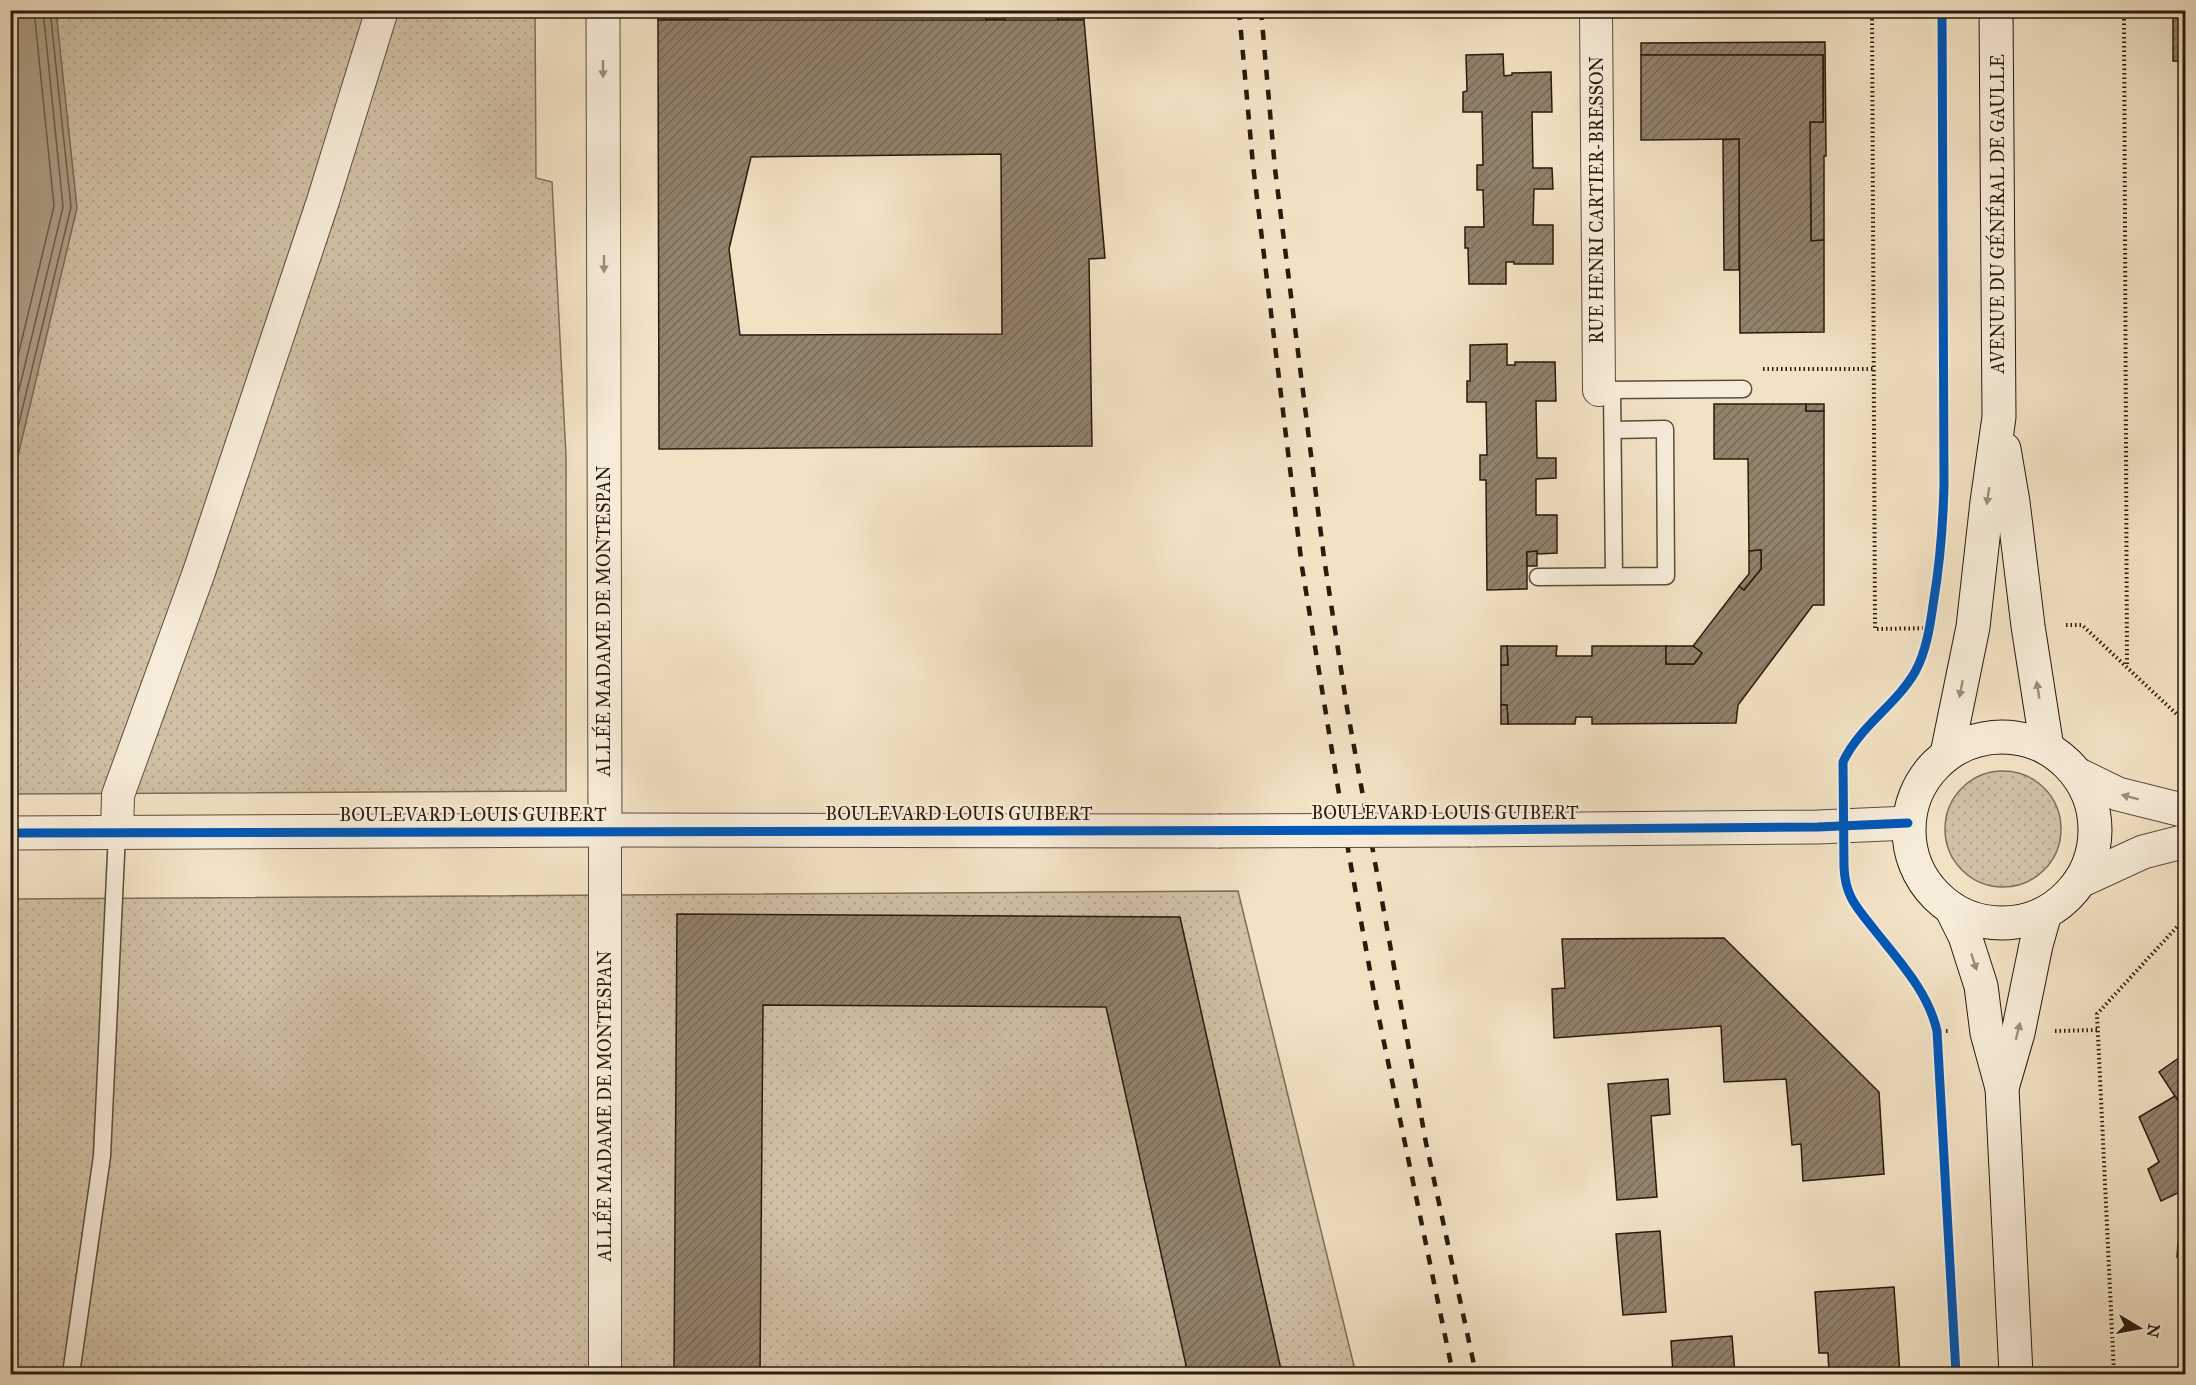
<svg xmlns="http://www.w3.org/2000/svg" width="2196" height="1385" viewBox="0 0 2196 1385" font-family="'IM FELL Great Primer',serif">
	<defs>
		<pattern id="grass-dots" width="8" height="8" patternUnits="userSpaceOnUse" patternTransform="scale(1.5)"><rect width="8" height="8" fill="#d0c0a5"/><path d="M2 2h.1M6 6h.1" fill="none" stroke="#b3a48d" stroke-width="1.8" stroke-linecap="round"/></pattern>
		<pattern id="building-hatch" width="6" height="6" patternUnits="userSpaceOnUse" patternTransform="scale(1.5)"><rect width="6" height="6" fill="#91826c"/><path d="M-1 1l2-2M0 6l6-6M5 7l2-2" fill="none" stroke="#766a57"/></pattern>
	</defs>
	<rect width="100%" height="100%" fill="#f2e2c4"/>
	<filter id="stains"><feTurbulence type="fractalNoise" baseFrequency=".00333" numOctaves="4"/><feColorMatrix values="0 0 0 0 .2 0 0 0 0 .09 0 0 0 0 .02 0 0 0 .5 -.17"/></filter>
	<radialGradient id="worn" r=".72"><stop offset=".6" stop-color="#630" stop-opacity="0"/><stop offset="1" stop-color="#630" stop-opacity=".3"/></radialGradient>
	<!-- grass -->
	<g fill="url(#grass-dots)" stroke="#7c6e59" stroke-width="1.5">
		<path d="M10,11H535L536,178L552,182L566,456V791L11,794Z"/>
		<circle cx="2003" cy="829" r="58"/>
		<path d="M1238,891L1356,1374H11L10,899Z"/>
	</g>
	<!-- water -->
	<path fill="#ad9e86" stroke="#786a56" stroke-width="1.5" d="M11,10L56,11L77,208L11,485Z"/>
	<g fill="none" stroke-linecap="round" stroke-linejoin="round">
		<!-- shore -->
		<g stroke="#6a5c4a" stroke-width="1.5">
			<path d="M10,389L54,206L34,10"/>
			<path d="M10,427L63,207L43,10"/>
			<path d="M10,460L71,207L50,10"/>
		</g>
	</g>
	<!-- building -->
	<g fill="url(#building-hatch)" stroke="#281b0d" stroke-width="1.5" fill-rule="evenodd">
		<rect x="658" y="10" width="70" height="10"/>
		<rect x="986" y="10" width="19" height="10"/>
		<path d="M1058,10H1083L1084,20H1058Z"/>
		<rect x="2173" y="10" width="13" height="51"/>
		<path d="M658,20H1084L1105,258L1089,259L1092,446L659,449ZM1001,154L1002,334L740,335L729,249L751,157Z"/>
		<path d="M1825,42L1826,156H1824V240L1811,241L1810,122H1823V55H1641V43Z"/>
		<path d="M1503,54L1504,76L1512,75V73L1551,72L1552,112H1532L1533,168H1552L1553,189H1534L1533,225H1553V264H1514V262H1506V284H1469L1468,248H1465V227H1484L1483,190H1477V165H1483L1482,112H1463V92L1467,91L1466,55Z"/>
		<path d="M1641,55H1823V122H1810L1811,241L1824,240V332L1740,333L1739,139L1641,140Z"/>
		<path d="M1739,139V270H1724L1723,140Z"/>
		<path d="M1507,344V365H1515V362H1555L1556,401H1536L1537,458H1556V478L1536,479V515H1557V553L1538,554L1537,551L1527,552V589L1487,590L1486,480H1480V455H1487L1486,402H1467V381H1470V345Z"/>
		<path d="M1714,404H1806V411H1824V605H1813L1738,705L1736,723L1592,724V717H1576L1575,724H1508L1507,705H1501V665H1508L1507,646H1557L1556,656H1592V646H1666V664H1694L1702,653L1693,646L1739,586L1744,590L1761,569V550L1749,551L1748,459H1714Z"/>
		<rect x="1806" y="404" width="18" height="7"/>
		<path d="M1761,550V569L1744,590L1739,586L1749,574V551Z"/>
		<path d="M1537,551V566H1527V552Z"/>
		<path d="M1501,646H1507L1508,665H1501Z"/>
		<path d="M1666,646H1693L1702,653L1694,664H1666Z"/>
		<path d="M1501,705H1507L1508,724H1501Z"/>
		<path d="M677,914L1180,917L1282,1374H1188L1106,1007L763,1005L760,1374H674Z"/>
		<path d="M1724,938L1879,1092L1884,1174L1803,1181L1801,1144L1792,1145L1786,1079L1724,1082L1721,1026L1554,1038L1552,989L1565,988L1562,939Z"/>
		<path d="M2186,1053V1113L2159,1072Z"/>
		<path d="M1668,1079L1670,1114L1651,1116L1657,1197L1617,1200L1608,1084Z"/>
		<path d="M2175,1096L2186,1113V1150L2178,1154L2186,1167V1189L2161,1201L2148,1169L2159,1162L2139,1117Z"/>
		<path d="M1660,1231L1666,1312L1623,1315L1616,1234Z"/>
		<path d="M2185,1238H2186V1262L2177,1257L2178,1243Z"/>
		<path d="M1894,1287L1900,1374H1829L1828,1353H1819L1815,1292Z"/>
		<path d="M1732,1336L1735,1374H1673L1671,1341Z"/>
	</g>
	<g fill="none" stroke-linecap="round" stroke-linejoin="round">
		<defs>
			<g id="service">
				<path d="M1603,390L1743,389"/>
				<path d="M1612,390L1614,576"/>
				<path d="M1538,577L1666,576L1665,429L1613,430"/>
				<path d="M71,1374L102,1156L117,833"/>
			</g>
			<g id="minor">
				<path d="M1596,10L1599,390"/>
				<path d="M605,830V1374"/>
				<path d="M117,833L118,795L199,572L323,201L382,10"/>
			</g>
			<g id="tertiary">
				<path d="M603,10L605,830"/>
				<path d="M2077,774L2118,794L2186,811"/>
				<path d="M1471,830L1818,827L1908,823"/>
				<path d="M10,833L605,830L1218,831"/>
				<path d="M2080,881L2143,852L2186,841"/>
			</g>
			<g id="secondary">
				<path d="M2004,449L2013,502L2028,626L2047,748"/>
				<circle cx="2002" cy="830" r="93"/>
				<path d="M1947,754L1973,627L1987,502L1999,417L1996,10"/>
				<path d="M1951,908L1965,936L1981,986L1987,1033L2002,1088L2016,1374"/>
				<path d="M2002,1088L2018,1033L2036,945L2045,913"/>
			</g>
		</defs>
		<!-- service casing -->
		<use href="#service" stroke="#5a4d3b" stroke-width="19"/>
		<!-- minor casing -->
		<use href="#minor" stroke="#5a4d3b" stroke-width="34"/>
		<!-- tertiary casing -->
		<use href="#tertiary" stroke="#5a4d3b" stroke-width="35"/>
		<!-- secondary casing -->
		<use href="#secondary" stroke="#281b0d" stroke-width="35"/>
		<!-- path -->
		<g stroke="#281b0d" stroke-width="4" stroke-dasharray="1.5 3" stroke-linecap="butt">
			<path d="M1872,10L1875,629L1936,628"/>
			<path d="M2124,10L2127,667"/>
			<path d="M1763,369H1873"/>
			<path d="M2066,625H2082L2186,723"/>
			<path d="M1937,1031H1949"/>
			<path d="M2055,1031L2097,1030"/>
			<path d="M2114,1374L2097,1014L2186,917"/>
		</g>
		<!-- service -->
		<use href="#service" stroke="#f7ecd9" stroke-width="16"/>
		<!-- minor -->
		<use href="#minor" stroke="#f7ecd9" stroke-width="32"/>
		<!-- tertiary -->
		<use href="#tertiary" stroke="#f7ecd9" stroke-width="33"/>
		<!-- secondary -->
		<use href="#secondary" stroke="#f7ecd9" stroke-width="33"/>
		<!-- rail -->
		<g stroke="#281b0d" stroke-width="4.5" stroke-dasharray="10 10" stroke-linecap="butt">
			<path d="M1239,10L1253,165L1302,567L1349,855L1376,1004L1453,1374"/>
			<path d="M1261,10L1275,169L1324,558L1347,708L1426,1143L1476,1374"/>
		</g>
		<defs>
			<path id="tertiary-bridge" d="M1218,831L1471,830"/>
		</defs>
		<!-- tertiary-bridge casing -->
		<use href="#tertiary-bridge" stroke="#5a4d3b" stroke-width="35" stroke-linecap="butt"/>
		<!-- tertiary-bridge -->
		<use href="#tertiary-bridge" stroke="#f7ecd9" stroke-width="33"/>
		<defs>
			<g id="cycleway">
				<path d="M1942,10L1944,485C1943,527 1940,564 1933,605C1930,627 1926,652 1915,672C1896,705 1859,727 1843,762L1844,867C1845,895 1856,907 1873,928C1898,960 1928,991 1937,1031L1956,1374"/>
				<path d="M10,833L1471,830L1818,827L1908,823"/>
			</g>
		</defs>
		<!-- cycleway casing -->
		<use href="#cycleway" stroke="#f7ecd9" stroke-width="13"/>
		<!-- cycleway -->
		<use href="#cycleway" stroke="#0057b8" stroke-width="9"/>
	</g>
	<!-- one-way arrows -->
	<defs><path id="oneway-solid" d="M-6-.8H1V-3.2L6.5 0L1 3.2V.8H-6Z" transform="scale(1.5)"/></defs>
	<g fill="#9a8e7d">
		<use href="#oneway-solid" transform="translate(603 69) rotate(90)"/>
		<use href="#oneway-solid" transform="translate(604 264) rotate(90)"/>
		<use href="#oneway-solid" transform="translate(1988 496) rotate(98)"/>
		<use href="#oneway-solid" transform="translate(1961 689) rotate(101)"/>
		<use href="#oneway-solid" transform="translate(2038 690) rotate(-99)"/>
		<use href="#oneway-solid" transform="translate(2130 797) rotate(-165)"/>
		<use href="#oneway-solid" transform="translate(1974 962) rotate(72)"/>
		<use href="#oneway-solid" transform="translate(2018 1031) rotate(-76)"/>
	</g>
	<g text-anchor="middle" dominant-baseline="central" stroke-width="4.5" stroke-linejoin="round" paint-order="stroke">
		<!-- street labels -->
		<g font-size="18" fill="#281b0d" stroke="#f7ecd9">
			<text transform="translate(1597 200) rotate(-90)">RUE HENRI CARTIER-BRESSON</text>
			<text transform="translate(1998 214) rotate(-90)">AVENUE DU GÉNÉRAL DE GAULLE</text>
			<text transform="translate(604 621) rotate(-90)">ALLÉE MADAME DE MONTESPAN</text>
			<text x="1445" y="813">BOULEVARD LOUIS GUIBERT</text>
			<text x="959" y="814">BOULEVARD LOUIS GUIBERT</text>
			<text x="473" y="815">BOULEVARD LOUIS GUIBERT</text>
			<text transform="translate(605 1106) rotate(-90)">ALLÉE MADAME DE MONTESPAN</text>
		</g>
	</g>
	<!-- margin -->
	<rect width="2196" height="1385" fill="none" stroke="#f2e2c4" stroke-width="36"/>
	<rect x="12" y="12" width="2172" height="1361" fill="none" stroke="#281b0d" stroke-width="3"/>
	<rect x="18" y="18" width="2160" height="1349" fill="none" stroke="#281b0d" stroke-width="1.5"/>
	<!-- north arrow -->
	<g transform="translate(2139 1328) rotate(100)" stroke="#f7ecd9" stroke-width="4.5" paint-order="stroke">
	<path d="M0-4.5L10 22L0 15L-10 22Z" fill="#281b0d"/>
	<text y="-9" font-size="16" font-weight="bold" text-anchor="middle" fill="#281b0d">N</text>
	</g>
	<rect width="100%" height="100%" filter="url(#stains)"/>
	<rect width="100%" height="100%" fill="url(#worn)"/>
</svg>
